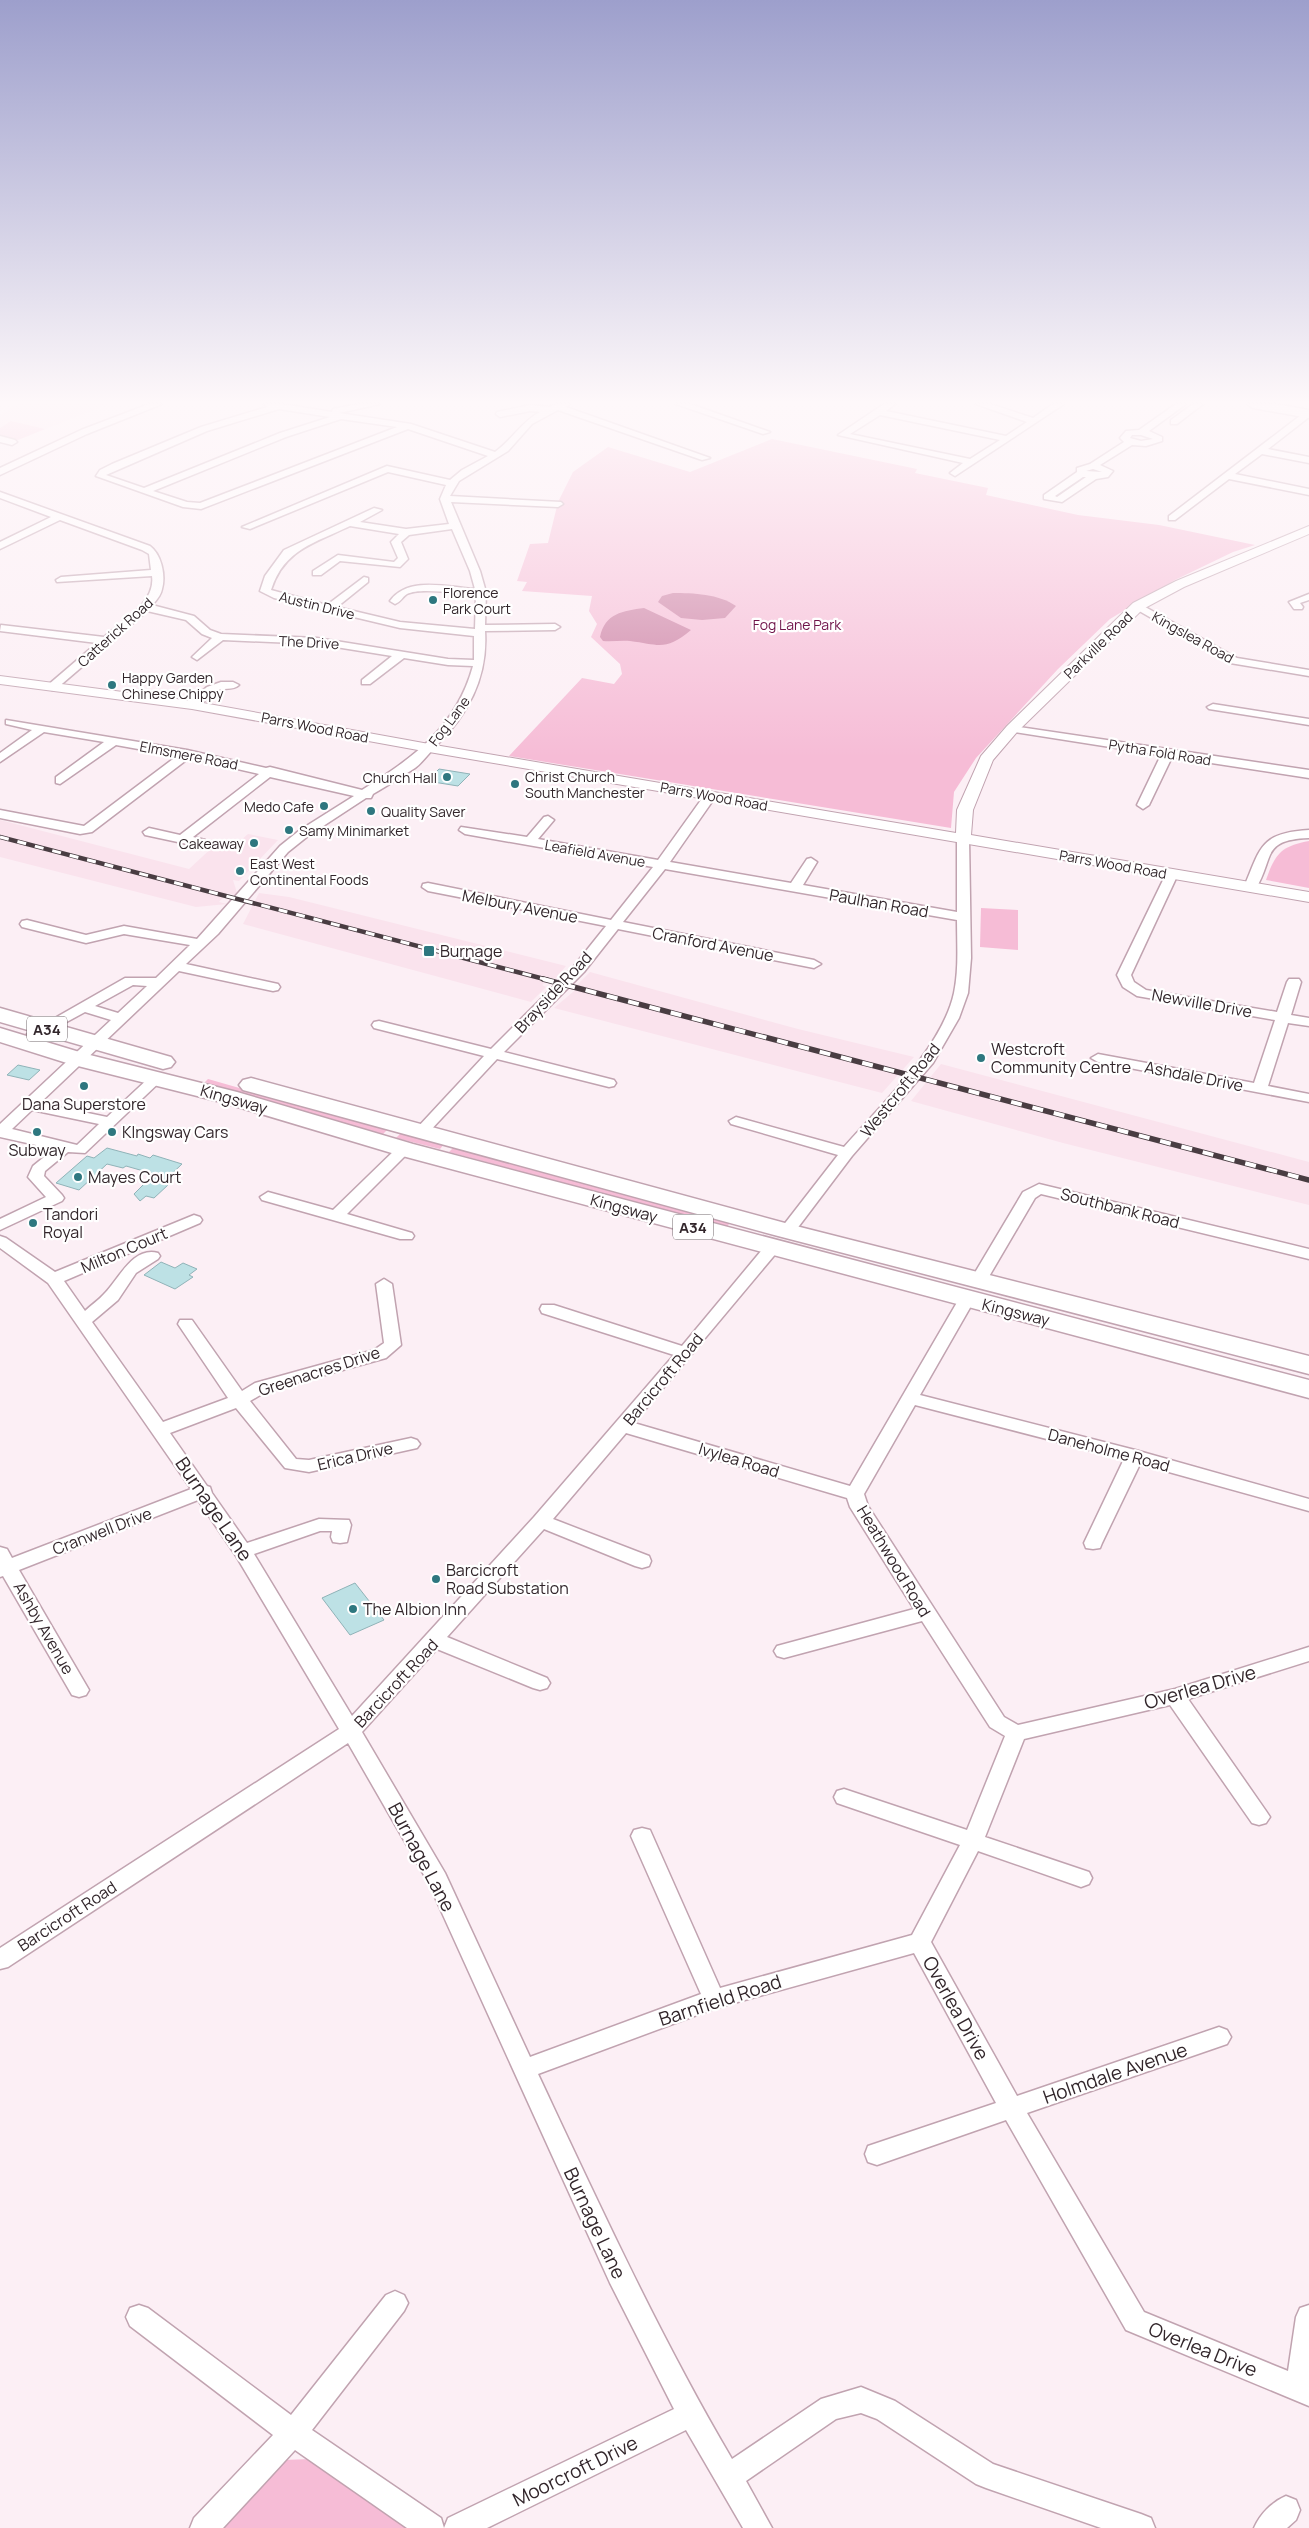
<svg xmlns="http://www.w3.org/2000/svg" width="1309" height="2528" viewBox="0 0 1309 2528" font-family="Manrope,sans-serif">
	<rect width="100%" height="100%" fill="#fceff5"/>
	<!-- built -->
	<g fill="#fae3ed">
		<path d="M18,404H109L18,440L0,436V415Z"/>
		<path d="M0,820L189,869L216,844L233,847L248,834L278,840L239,881L233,880L238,896L227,893L219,902L227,904L196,907L0,857Z"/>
		<path d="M259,893L289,897L566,966L555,979L551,978L542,985L546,987L531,1002L243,924Z"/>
		<path d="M590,972L798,1029L914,1057L882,1093L554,1008L580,986L577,985Z"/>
		<path d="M941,1064L1309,1162V1205L1063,1143L911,1101Z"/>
	</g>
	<!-- green -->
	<g fill="#f6bcd6">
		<path d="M11,421L45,429L18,440L0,436V428Z"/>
		<path d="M772,439L917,469L915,473L988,488L986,495L1078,515L1159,525L1255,545L1233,552L1175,580L1110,619L1058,669L976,758L954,792L951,828L509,756L582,678L614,684L622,674L620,664L591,637L597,624L589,611L592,596L522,591L527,582L517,581L530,544L548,543L558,502L573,472L608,447L690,472Z"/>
		<path d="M1309,841V888L1266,880C1275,854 1281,846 1309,841Z"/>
		<path d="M981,908L1018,910V950L980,947Z"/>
		<path d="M208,1079L387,1130L383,1134L253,1098L205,1082Z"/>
		<path d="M401,1133L444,1144L440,1149L396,1138Z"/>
		<path d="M454,1147L731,1221L727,1227L449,1152Z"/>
		<path d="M312,2459L403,2523L405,2528H224L283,2460Z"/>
	</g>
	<!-- water -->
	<g fill="#cc7fa3">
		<path d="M673,593C693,593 719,594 736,606L725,618L702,620L681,618L658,602L662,596Z"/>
		<path d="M644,608L691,630C666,651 660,645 630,641C621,640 612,642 603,641L600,637C605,613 623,611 644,608Z"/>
	</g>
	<!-- building -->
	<g fill="#bde1e5" stroke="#90b3b8">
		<path d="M439,769L470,774L458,786L427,781Z"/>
		<path d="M18,1065L40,1070L29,1080L7,1075Z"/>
		<path d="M107,1148L137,1156L138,1154L150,1158L153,1155L182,1164L162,1183L168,1185L154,1198L146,1196L140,1201L134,1194L154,1174L126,1166L123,1168L107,1164L79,1190L56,1183L87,1156L94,1158Z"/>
		<path d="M161,1262L175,1268L183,1263L197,1269L189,1275L193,1277L175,1289L144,1275Z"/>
		<path d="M355,1583L384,1620L350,1635L322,1598Z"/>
	</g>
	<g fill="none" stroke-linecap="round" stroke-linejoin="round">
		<defs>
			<g id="minor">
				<path d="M149,404H162L87,434L0,475V468L81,430Z"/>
				<path d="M264,404H282L332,412L333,409L358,404H380L339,413L411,424L495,452C512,440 521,422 540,412L530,411L500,417L496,414L497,412L530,405L549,407L557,404H570L566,407L710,458L702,460L558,410L532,424L508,451L459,481L450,496L561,502L563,504L558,507L451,502L480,571L486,592L485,625L555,624L560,627L555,630L485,631C488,676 469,714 436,746C429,753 423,762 415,768C401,777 387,786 373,794L371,798H366L308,836L288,852L218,934L186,964L278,984L280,987L278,990L273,991L179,971L40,1103L107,1117L152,1075H162L164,1078L85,1153L68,1152L45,1171L44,1176L62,1195L64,1198L62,1201L0,1230V1219L46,1197L28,1177L33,1166L54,1149L0,1137V1124L111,1020L85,1012L39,1037L34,1038L27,1034L125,978H156L190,945L124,934L86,943L22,927L20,924L22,921L27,920L86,935L124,926L197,939L280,846L300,830L354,796L270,777L193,837L205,840L207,843L205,846L201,847L145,835L143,832L149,828L180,835L259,774L189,758L92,832L80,834L0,818V810L84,826L177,756L116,745L60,784L56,783V777L104,742L44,732L0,762V753L32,730L6,724V720L187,750L266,768L270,767L362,790C414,757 456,728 473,666L448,665L404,658L370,684H362V680L392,656L317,644L223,640L197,660L192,657L212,638L202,634L186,620L147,611L56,689L52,690L46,687L48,685L97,643L0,631L1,625L104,637C121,622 156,603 152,576L57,582L56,580L61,577L151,570L149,554L142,550L60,520L0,549V542L51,517L0,498V492L150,546C161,554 166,575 162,589C161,595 156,601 152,605L194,616L210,630L221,634L317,638L448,659L474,660V636L400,628L274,598L260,591L265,576L284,550L374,508L382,510L360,522L406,529L449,524L440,499L446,485L388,472L250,529L242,527L387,466L450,480L462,470L488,456L408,429L201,509L183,507L96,476L100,470L112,464L201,427L267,407ZM279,409L330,417L280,433L144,488L106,475L207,431ZM341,419L397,427L200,503L187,502L153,491L286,437ZM350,526L399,534L391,542L398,558L394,562L338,555L313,571V575H321L340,561L400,567L408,559L401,542L409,535L452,529L470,571L475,589C447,587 408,576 390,601L395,604C401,602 402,597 407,594C420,587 460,594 476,595L475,629L400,622L337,607L368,582V578L364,577L327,605L271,590C284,549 315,543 350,526ZM133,985L147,986L118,1013L95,1006ZM32,1110L99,1124L77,1145L12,1129Z"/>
				<path d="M676,404H690L770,432L763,434Z"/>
				<path d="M884,404H895L886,411L1006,436L1027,422L976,404H990L1033,418L1053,404H1064L955,476L950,473L963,463L838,435ZM880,415L1000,440L970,459L850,434Z"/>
				<path d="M1176,404H1186L1149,431L1162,437V441L1146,446L1132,445L1100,465L1113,471L1108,477L1096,479L1062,502L1044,499V495L1077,472V468L1090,464L1124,442L1120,438L1126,431L1139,430ZM1132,435H1141L1153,439L1141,441L1130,438ZM1093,469L1102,472L1086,471ZM1083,477H1086L1057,497L1055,496Z"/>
				<path d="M1193,404H1203L1177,424H1171V420Z"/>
				<path d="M1305,412H1309V417L1268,449L1309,457V463L1262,454L1235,474L1309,489V495L1229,479L1175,520H1169V516Z"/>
				<path d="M0,436L15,440L17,442L12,445L0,442Z"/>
				<path d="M1309,594V600L1300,603L1303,607L1302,609H1294L1289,602Z"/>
				<path d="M1138,603L1237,658L1309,670V676L1230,663L1134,608L1133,606Z"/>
				<path d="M221,682H233L239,685C233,691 223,687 215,691C207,697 199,710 188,707V703L207,687Z"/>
				<path d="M1213,704L1309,719V725L1209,709L1207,707Z"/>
				<path d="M1012,726L1309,770V778L1172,757L1149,805L1143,809L1137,805L1161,755L1008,731L1006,729Z"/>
				<path d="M710,792L716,796L670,862L791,883L807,859L811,858L817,862L803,885L957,912V838L963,834L969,838L971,958L968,993L959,1018L933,1063L852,1156L793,1234H781L779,1231L838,1155L731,1124L729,1121L736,1117L844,1147C880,1106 942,1048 954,993C959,969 957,944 957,920L665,869L623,922L814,960L821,964L814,968L618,929L584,972L504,1052L614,1080L616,1083L614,1086L609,1087L497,1059L427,1134H417L414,1131L417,1128L484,1056L374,1028L372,1025L374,1022L379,1021L491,1049L574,966L606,926L428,891L422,887L423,884L428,883L611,920L653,867L465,834L459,830L461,827L527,837L544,817L548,816L554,820L538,839L658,860L706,793Z"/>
				<path d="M1309,830V838C1260,840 1275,858 1255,890H1245L1244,887C1261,847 1260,833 1309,830Z"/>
				<path d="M1172,870L1178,874L1131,975L1134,982L1146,990L1277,1012L1287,982L1289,979H1299L1301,982L1291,1015L1309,1018V1026L1288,1023L1268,1086L1309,1094V1102L1098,1062L1091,1058L1098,1054L1254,1083L1275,1020L1137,996L1123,987L1117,975L1166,874Z"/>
				<path d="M404,1144L409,1146L412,1149L347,1214L412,1233L414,1236L412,1239H400L262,1200L260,1197L268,1192L333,1210L399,1146Z"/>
				<path d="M1039,1184L1309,1249V1259L1041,1194L1035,1198L984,1285H972L970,1281L1023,1192Z"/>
				<path d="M194,1215L200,1217L202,1220L200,1223L64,1281L85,1311C91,1305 99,1300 105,1293C119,1279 133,1246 158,1253L160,1256L158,1259L136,1273L118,1300L92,1322L163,1422L228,1398L178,1324L180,1320H192L242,1391L255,1383L374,1350L384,1343L376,1284L384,1279L392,1284L401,1345L386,1358L267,1391L250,1401L296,1459L309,1460L411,1438L417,1440L420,1444L417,1448L309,1472L285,1468L236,1408L170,1433L207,1486L210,1487L212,1493L247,1543L319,1519L349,1520L351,1525L347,1542L340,1543L333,1542L331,1537L332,1531H320L254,1554L352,1716L534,1517L674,1355L542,1313L540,1309L542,1305H554L682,1346L766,1245H778L780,1248L778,1251L634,1423L850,1486L959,1299L961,1295H973L975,1299L920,1395L1135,1450L1309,1499V1511L1140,1464L1102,1543L1100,1548L1093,1549L1086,1548L1084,1543L1124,1459L915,1405L864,1494L868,1506L1004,1717L1018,1725L1175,1689L1309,1647V1661L1188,1699L1266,1811L1270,1817L1266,1823L1259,1825L1252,1823L1170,1705L1024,1739L985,1837L1089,1872L1092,1878L1089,1884L1081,1887L978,1851L931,1942L1017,2096L1219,2027L1227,2030L1231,2037L1227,2044L1027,2113L1144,2312L1288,2371L1296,2317L1300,2308L1309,2305V2406L1126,2330L1006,2120L877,2165L868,2162L865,2154L868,2146L996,2103L914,1953L716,2008L538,2074C599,2204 659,2335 732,2459L821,2399L861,2387L895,2401L993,2464L1141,2514L1151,2518L1155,2528H1101L986,2488L976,2484L877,2419L861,2413L836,2419L746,2481L772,2528H743L686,2430L487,2528H407L295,2450L223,2528H190L194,2518L273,2435L130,2326L126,2317L130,2308L139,2305L148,2308L291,2415L386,2295L395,2291L404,2295L408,2303L404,2311L312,2430L441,2518L444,2528L448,2518L674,2409L610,2283L428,1882L348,1743L8,1967L0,1969V1948L339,1729L236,1556L198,1500L19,1570L89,1690L86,1695L79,1697L72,1695L3,1576L0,1577V1547L7,1549L12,1558L191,1489L48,1283L0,1248V1236L6,1238L55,1272ZM626,1433L847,1498L850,1507L914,1609L777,1646L774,1651L777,1656L784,1658L922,1621L990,1727L1005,1736L967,1830L844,1789L837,1791L834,1797L837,1803L960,1845L912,1935L720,1988L650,1830L642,1828L634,1830L631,1836L701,1994L530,2057L445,1873L362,1732L437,1649L533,1688L540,1690L547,1688L550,1683L547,1678L447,1637L544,1529L635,1566L642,1568L649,1566L651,1561L649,1556L553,1519Z"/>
				<path d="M1286,2496L1296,2500L1300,2510L1296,2520L1287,2528H1254C1260,2514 1272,2502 1286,2496Z"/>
			</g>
			<path id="tertiary" d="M1309,526V534L1184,587L1143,609L1017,732L993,760L973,810L971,835L1309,892V902L429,752L192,709L0,684V676L192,701L429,744L956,833L957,810L981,756L1007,726L1133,603L1176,581Z"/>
			<path id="secondary" d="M1247,404H1276L1309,410V418L1253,408Z"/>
			<g id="trunk">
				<path d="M0,1008L171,1057L175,1062L171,1067L163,1069L0,1022Z"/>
				<path d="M0,1028L86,1054L237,1092L413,1144L1309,1380V1398L395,1154L221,1102L70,1064L0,1042Z"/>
				<path d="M251,1078L796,1226L1309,1356V1374L778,1236L243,1090L239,1085L243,1080Z"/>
			</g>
		</defs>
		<!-- minor casing -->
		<use href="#minor" stroke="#c1a3b0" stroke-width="3"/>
		<!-- tertiary casing -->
		<use href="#tertiary" stroke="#c1a3b0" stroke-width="2"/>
		<!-- secondary casing -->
		<use href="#secondary" stroke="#c1a3b0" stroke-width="3"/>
		<!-- trunk casing -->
		<use href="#trunk" stroke="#c1a3b0" stroke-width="3"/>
		<!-- minor -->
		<use href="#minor" fill="#fff" fill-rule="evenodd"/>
		<!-- tertiary -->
		<use href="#tertiary" fill="#fff" fill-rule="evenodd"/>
		<!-- secondary -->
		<use href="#secondary" fill="#fff" fill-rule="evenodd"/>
		<!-- trunk -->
		<use href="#trunk" fill="#fff" fill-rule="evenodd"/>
		<defs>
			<path id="rail-far1" d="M0,837L548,980"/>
			<path id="rail" d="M543,979L1309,1180"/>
		</defs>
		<!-- rail-far1 casing -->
		<use href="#rail-far1" stroke="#493d42" stroke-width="4.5"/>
		<!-- rail casing -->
		<use href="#rail" stroke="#493d42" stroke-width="5.5"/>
		<!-- rail-far1 -->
		<use href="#rail-far1" stroke="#fff" stroke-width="3" stroke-dasharray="9" stroke-linecap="butt"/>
		<!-- rail -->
		<use href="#rail" stroke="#fff" stroke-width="4" stroke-dasharray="11" stroke-linecap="butt"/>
	</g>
	<!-- sky -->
	<linearGradient id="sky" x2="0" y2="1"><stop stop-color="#9d9fcc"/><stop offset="0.53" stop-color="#fef8fa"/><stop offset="1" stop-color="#fef8fa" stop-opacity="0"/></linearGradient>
	<rect width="1309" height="758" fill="url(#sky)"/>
	<!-- markers -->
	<g fill="#2e777f" stroke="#fff" stroke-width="2">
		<circle cx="433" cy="600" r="5"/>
		<circle cx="112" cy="685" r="5"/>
		<circle cx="447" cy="777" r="5"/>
		<circle cx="515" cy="784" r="5"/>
		<circle cx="324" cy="806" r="5"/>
		<circle cx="371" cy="811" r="5"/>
		<circle cx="289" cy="830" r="5"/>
		<circle cx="254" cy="843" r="5"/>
		<circle cx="240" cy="871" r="5"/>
		<rect x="423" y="945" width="12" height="12" rx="2.5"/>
		<circle cx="981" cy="1058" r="5"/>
		<circle cx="84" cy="1086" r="5"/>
		<circle cx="37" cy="1132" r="5"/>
		<circle cx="112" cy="1132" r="5"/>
		<circle cx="78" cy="1177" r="5"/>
		<circle cx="33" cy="1223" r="5"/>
		<circle cx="436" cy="1579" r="5"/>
		<circle cx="353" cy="1609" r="5"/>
	</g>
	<g text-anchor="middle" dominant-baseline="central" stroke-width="4.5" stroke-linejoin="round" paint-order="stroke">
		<!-- far-poi labels -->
		<g font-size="14" fill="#32262b" stroke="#fff" text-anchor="start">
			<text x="443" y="592">Florence<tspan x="443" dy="16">Park Court</tspan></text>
			<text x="122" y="677">Happy Garden<tspan x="122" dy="16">Chinese Chippy</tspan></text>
			<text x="525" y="776">Christ Church<tspan x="525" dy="16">South Manchester</tspan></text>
			<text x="437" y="777" text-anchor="end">Church Hall</text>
			<text x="314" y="806" text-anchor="end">Medo Cafe</text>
			<text x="381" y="811">Quality Saver</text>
			<text x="299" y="830">Samy Minimarket</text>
			<text x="244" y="843" text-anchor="end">Cakeaway</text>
			<text x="250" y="863">East West<tspan x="250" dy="16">Continental Foods</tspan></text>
		</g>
		<!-- far-street labels -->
		<g font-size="14" fill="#32262b" stroke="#fff">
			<text transform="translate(317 605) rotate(14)">Austin Drive</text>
			<text transform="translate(115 632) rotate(-42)">Catterick Road</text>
			<text transform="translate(1193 637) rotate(29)">Kingslea Road</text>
			<text transform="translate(309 642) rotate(3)">The Drive</text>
			<text transform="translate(1098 645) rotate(-44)">Parkville Road</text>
			<text transform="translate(449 721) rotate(-53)">Fog Lane</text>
			<text transform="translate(315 727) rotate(11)">Parrs Wood Road</text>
			<text transform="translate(1160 752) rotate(9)">Pytha Fold Road</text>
			<text transform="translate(189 755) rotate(11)">Elmsmere Road</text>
			<text transform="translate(714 796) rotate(10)">Parrs Wood Road</text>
			<text transform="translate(595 853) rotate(10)">Leafield Avenue</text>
			<text transform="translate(1113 864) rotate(10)">Parrs Wood Road</text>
		</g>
		<!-- far-park labels -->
		<g font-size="14" fill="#6f1349" stroke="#fff">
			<text x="797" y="624">Fog Lane Park</text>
		</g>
		<!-- shield labels -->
		<g fill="#fff" stroke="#70676b" stroke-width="1">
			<rect x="27" y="1016.5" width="40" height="25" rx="4"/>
			<rect x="673" y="1214.5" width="40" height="25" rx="4"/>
		</g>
		<g font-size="15" font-weight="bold" fill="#32262b">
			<text x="47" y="1029">A34</text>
			<text x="693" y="1227">A34</text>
		</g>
		<!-- street labels -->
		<g font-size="16" fill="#32262b" stroke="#fff">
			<text transform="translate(879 903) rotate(10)">Paulhan Road</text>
			<text transform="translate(520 906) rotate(11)">Melbury Avenue</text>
			<text transform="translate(713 944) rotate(11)">Cranford Avenue</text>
			<text transform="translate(553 992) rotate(-47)">Brayside Road</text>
			<text transform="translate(1202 1003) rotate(10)">Newville Drive</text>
			<text transform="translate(1194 1076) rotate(11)">Ashdale Drive</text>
			<text transform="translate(900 1090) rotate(-51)">Westcroft Road</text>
			<text transform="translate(234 1099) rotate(16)">Kingsway</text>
			<text transform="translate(624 1208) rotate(15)">Kingsway</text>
			<text transform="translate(1120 1208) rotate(14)">Southbank Road</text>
			<text transform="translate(124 1250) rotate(-23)">Milton Court</text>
			<text transform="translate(1016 1312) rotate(14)">Kingsway</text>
			<text transform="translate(319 1371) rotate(-18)">Greenacres Drive</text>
			<text transform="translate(663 1379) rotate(-50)">Barcicroft Road</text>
			<text transform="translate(1109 1450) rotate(15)">Daneholme Road</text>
			<text transform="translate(355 1456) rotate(-13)">Erica Drive</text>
			<text transform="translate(739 1460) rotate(17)">Ivylea Road</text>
			<text transform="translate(102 1531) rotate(-21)">Cranwell Drive</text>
			<text transform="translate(894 1561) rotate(59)">Heathwood Road</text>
			<text transform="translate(44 1628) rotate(60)">Ashby Avenue</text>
			<text transform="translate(396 1683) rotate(-47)">Barcicroft Road</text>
			<text transform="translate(67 1916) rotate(-33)">Barcicroft Road</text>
		</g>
		<!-- poi labels -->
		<g font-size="16" fill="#32262b" stroke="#fff" text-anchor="start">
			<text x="440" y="951">Burnage</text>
			<text x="991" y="1049">Westcroft<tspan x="991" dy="18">Community Centre</tspan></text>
			<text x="84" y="1104" text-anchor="middle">Dana Superstore</text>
			<text x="122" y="1132">KIngsway Cars</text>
			<text x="37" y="1150" text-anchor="middle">Subway</text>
			<text x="88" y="1177">Mayes Court</text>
			<text x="43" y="1214">Tandori<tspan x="43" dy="18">Royal</tspan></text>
			<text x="446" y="1570">Barcicroft<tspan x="446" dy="18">Road Substation</tspan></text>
			<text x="363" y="1609">The Albion Inn</text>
		</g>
		<!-- near-street labels -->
		<g font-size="19" fill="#32262b" stroke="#fff">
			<text transform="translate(214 1509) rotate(56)">Burnage Lane</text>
			<text transform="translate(1200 1687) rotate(-16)">Overlea Drive</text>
			<text transform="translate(422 1857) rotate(62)">Burnage Lane</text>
			<text transform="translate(720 2000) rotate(-18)">Barnfield Road</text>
			<text transform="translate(956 2008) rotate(61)">Overlea Drive</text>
			<text transform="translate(1115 2073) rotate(-19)">Holmdale Avenue</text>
			<text transform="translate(595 2223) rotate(65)">Burnage Lane</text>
			<text transform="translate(1203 2349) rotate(22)">Overlea Drive</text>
			<text transform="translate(575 2471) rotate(-26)">Moorcroft Drive</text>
		</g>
	</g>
</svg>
